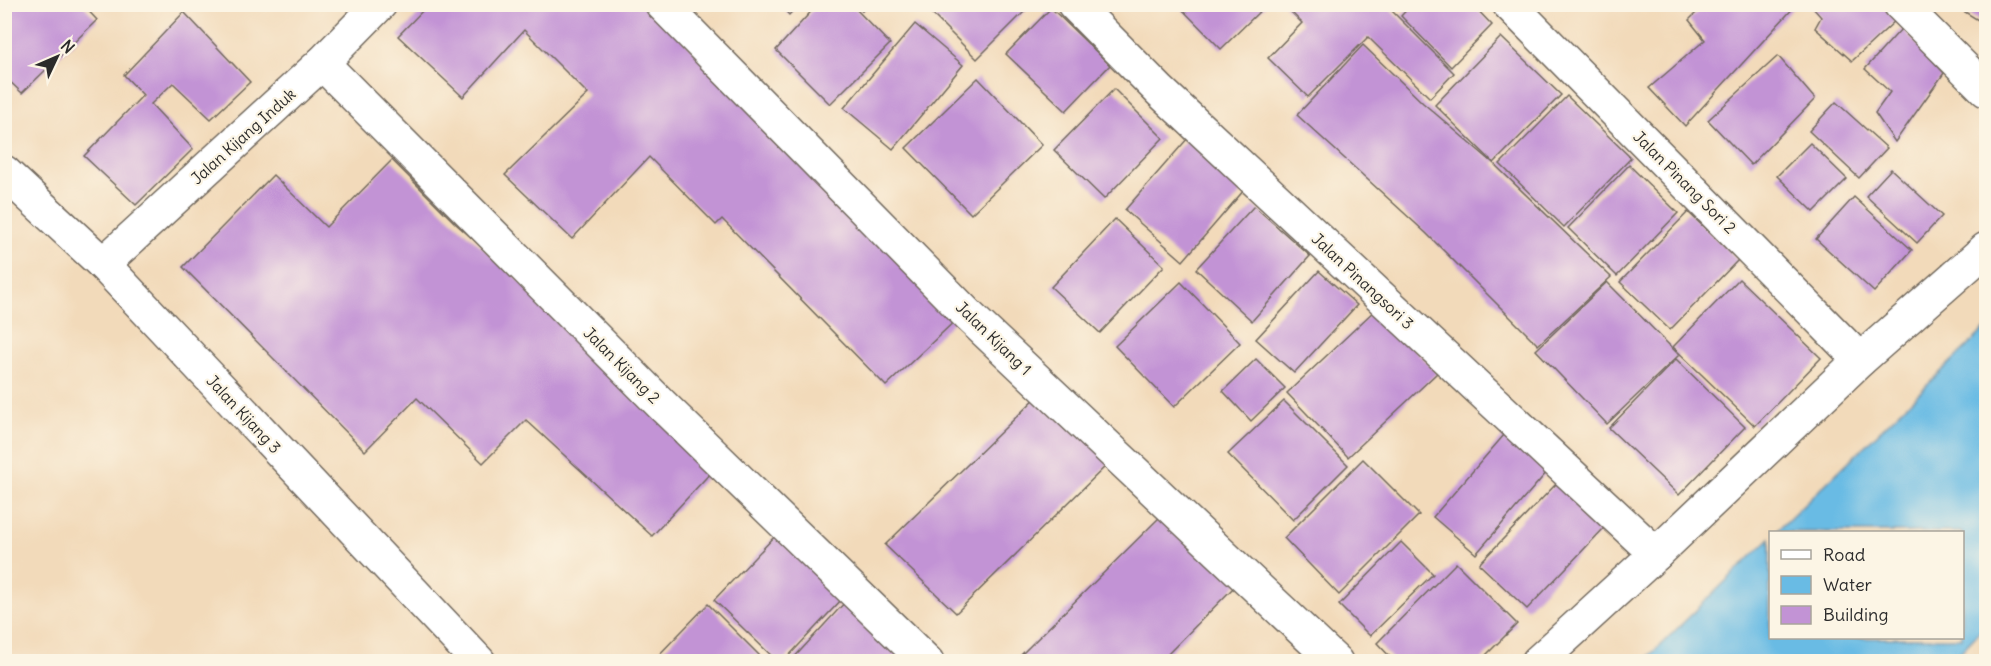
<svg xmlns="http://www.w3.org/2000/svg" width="1991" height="666" viewBox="0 0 1991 666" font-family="Delius,sans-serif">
	<rect width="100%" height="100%" fill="#fcf5e5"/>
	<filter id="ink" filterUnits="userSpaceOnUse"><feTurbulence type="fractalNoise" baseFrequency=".0167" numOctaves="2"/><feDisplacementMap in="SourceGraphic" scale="12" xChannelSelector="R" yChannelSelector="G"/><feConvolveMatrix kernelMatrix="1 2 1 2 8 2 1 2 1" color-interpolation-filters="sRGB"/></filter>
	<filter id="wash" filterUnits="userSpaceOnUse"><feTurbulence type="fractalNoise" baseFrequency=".008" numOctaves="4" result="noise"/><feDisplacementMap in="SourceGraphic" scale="24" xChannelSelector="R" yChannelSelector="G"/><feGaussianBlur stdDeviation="1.35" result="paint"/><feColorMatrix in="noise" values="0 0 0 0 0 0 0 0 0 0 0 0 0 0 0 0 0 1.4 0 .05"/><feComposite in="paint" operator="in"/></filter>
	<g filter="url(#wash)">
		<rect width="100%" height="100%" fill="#f2daba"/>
		<!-- water -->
		<path fill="#69bbe4" stroke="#4a7388" stroke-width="1.5" d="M1986,328V625L1952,661H1644L1770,538V638H1962V532H1776Z"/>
		<g id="blocks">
			<!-- building -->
			<g fill="#c293d5">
				<path d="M4,4H82L97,20L22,93L4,76Z"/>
				<path d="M429,4H647L960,316L886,386L722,219L716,225L649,157L572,239L505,175L588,94L524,30L463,97L398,36Z"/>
				<path d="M779,4H799L789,15Z"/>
				<path d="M818,4H851L890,44L830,104L776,50Z"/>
				<path d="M856,4H868L862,11Z"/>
				<path d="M938,4H1032L977,59L930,12Z"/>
				<path d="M1177,4H1267L1221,49Z"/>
				<path d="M1283,4H1385L1454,73L1430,98L1368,37L1308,97L1268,58L1302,23Z"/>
				<path d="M1412,4H1472L1492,25L1451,67L1401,16Z"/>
				<path d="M1705,4H1797L1685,126L1649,88L1705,40L1689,20Z"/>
				<path d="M1817,4H1881L1896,20L1852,61L1815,28L1821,17L1813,8Z"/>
				<path d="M1952,4H1986V25Z"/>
				<path d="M1051,8L1110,65L1066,111L1006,54Z"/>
				<path d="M184,12L250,82L211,119L173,83L151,104L193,149L136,205L84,156L143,95L124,75Z"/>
				<path d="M915,24L963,65L893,149L844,108Z"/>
				<path d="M1902,28L1944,73L1895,142L1875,113L1890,92L1865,69Z"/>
				<path d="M1501,37L1561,95L1494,163L1435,105Z"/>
				<path d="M1363,45L1423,103L1492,162L1611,277L1538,345L1426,233L1297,115Z"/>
				<path d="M1778,56L1815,99L1751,165L1708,120Z"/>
				<path d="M978,78L1042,145L971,214L906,148Z"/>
				<path d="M1114,89L1163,138L1104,199L1054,150Z"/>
				<path d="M1567,96L1631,158L1564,227L1500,164Z"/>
				<path d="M1836,102L1887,148L1859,178L1809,131Z"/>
				<path d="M1188,138L1245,189L1183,261L1125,210Z"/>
				<path d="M1810,143L1847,179L1814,212L1777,176Z"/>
				<path d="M392,160L456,224L525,285L716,467L652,536L526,420L483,463L417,398L365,451L183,267L273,175L326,227Z"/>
				<path d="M1629,165L1678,213L1617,276L1568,228Z"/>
				<path d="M1891,169L1942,216L1917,243L1866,196Z"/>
				<path d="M1854,197L1912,250L1874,292L1816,239Z"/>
				<path d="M1254,206L1310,256L1252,321L1196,269Z"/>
				<path d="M1688,212L1738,260L1670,330L1620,282Z"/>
				<path d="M1115,219L1164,266L1100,333L1051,287Z"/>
				<path d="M1319,271L1357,305L1294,373L1256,339Z"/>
				<path d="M1739,279L1821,358L1755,426L1673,347Z"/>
				<path d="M1181,282L1240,343L1174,407L1115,346Z"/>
				<path d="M1607,282L1679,355L1607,424L1536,350Z"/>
				<path d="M1376,309L1437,373L1348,457L1287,393Z"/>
				<path d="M1256,359L1285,388L1251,421L1223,391Z"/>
				<path d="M1676,359L1745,427L1679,495L1609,428Z"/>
				<path d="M1044,390L1112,460L956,613L885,545Z"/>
				<path d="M1284,401L1348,465L1293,520L1228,454Z"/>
				<path d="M1504,435L1547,472L1476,554L1433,517Z"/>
				<path d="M1363,459L1419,515L1339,595L1284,538Z"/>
				<path d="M1558,482L1605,527L1527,609L1479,564Z"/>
				<path d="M1166,511L1239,582L1160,662H1024L1019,657Z"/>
				<path d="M777,534L843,598L783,662H778L714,600Z"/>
				<path d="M1401,542L1433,574L1370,636L1339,605Z"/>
				<path d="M1456,563L1517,624L1479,662H1395L1377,643Z"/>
				<path d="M847,600L912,662H790Z"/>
				<path d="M708,604L766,662H652Z"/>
			</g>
		</g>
	</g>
	<g filter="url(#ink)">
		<use href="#blocks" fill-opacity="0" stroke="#71685d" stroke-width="1.5"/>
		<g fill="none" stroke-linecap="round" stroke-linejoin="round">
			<defs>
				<g id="minor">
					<path d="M662,4L969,316L1336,662"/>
					<path d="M1074,4L1160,91L1656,554"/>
					<path d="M1509,4L1860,360"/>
					<path d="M1900,4L1986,90"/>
					<path d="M322,63L662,405L927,662"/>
					<path d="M4,172L103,264L479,662"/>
					<path d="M103,264L322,63L380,4"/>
					<path d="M1538,662L1656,554L1860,360L1986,249"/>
				</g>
			</defs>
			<!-- minor casing -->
			<use href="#minor" stroke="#71685d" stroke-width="36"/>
			<!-- minor -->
			<use href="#minor" stroke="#fff" stroke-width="33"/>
		</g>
	</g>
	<g text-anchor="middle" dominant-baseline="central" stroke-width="4.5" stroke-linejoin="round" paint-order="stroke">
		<!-- street labels -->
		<g font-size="16" fill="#2b2b2b" stroke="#fcf5e5">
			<text transform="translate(243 136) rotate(-42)">Jalan Kijang Induk</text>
			<text transform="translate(1685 182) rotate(45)">Jalan Pinang Sori 2</text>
			<text transform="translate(1363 281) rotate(43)">Jalan Pinangsori 3</text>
			<text transform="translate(994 338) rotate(44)">Jalan Kijang 1</text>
			<text transform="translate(622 365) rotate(45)">Jalan Kijang 2</text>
			<text transform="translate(244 414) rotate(47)">Jalan Kijang 3</text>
		</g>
	</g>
	<!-- margin -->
	<rect width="1991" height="666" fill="none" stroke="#fcf5e5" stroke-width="24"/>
	<!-- legend -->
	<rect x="1769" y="531" width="195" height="108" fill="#fcf5e5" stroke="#a8a49b" stroke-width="1.5"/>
	<rect x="1781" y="550" width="30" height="9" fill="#ffffff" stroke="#a8a49b" stroke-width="1.5"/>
	<text x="1823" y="561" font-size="18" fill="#2b2b2b">Road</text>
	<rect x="1781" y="576" width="30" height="18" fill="#69bbe4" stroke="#a8a49b" stroke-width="1.5"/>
	<text x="1823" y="591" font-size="18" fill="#2b2b2b">Water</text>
	<rect x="1781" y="606" width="30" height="18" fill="#c293d5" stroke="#a8a49b" stroke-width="1.5"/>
	<text x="1823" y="621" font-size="18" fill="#2b2b2b">Building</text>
	<!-- north arrow -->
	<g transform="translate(57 57) rotate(46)" stroke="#fcf5e5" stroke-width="4.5" paint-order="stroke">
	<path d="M0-4.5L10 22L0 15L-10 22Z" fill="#2b2b2b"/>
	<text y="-9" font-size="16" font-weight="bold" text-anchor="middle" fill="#2b2b2b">N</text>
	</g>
</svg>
